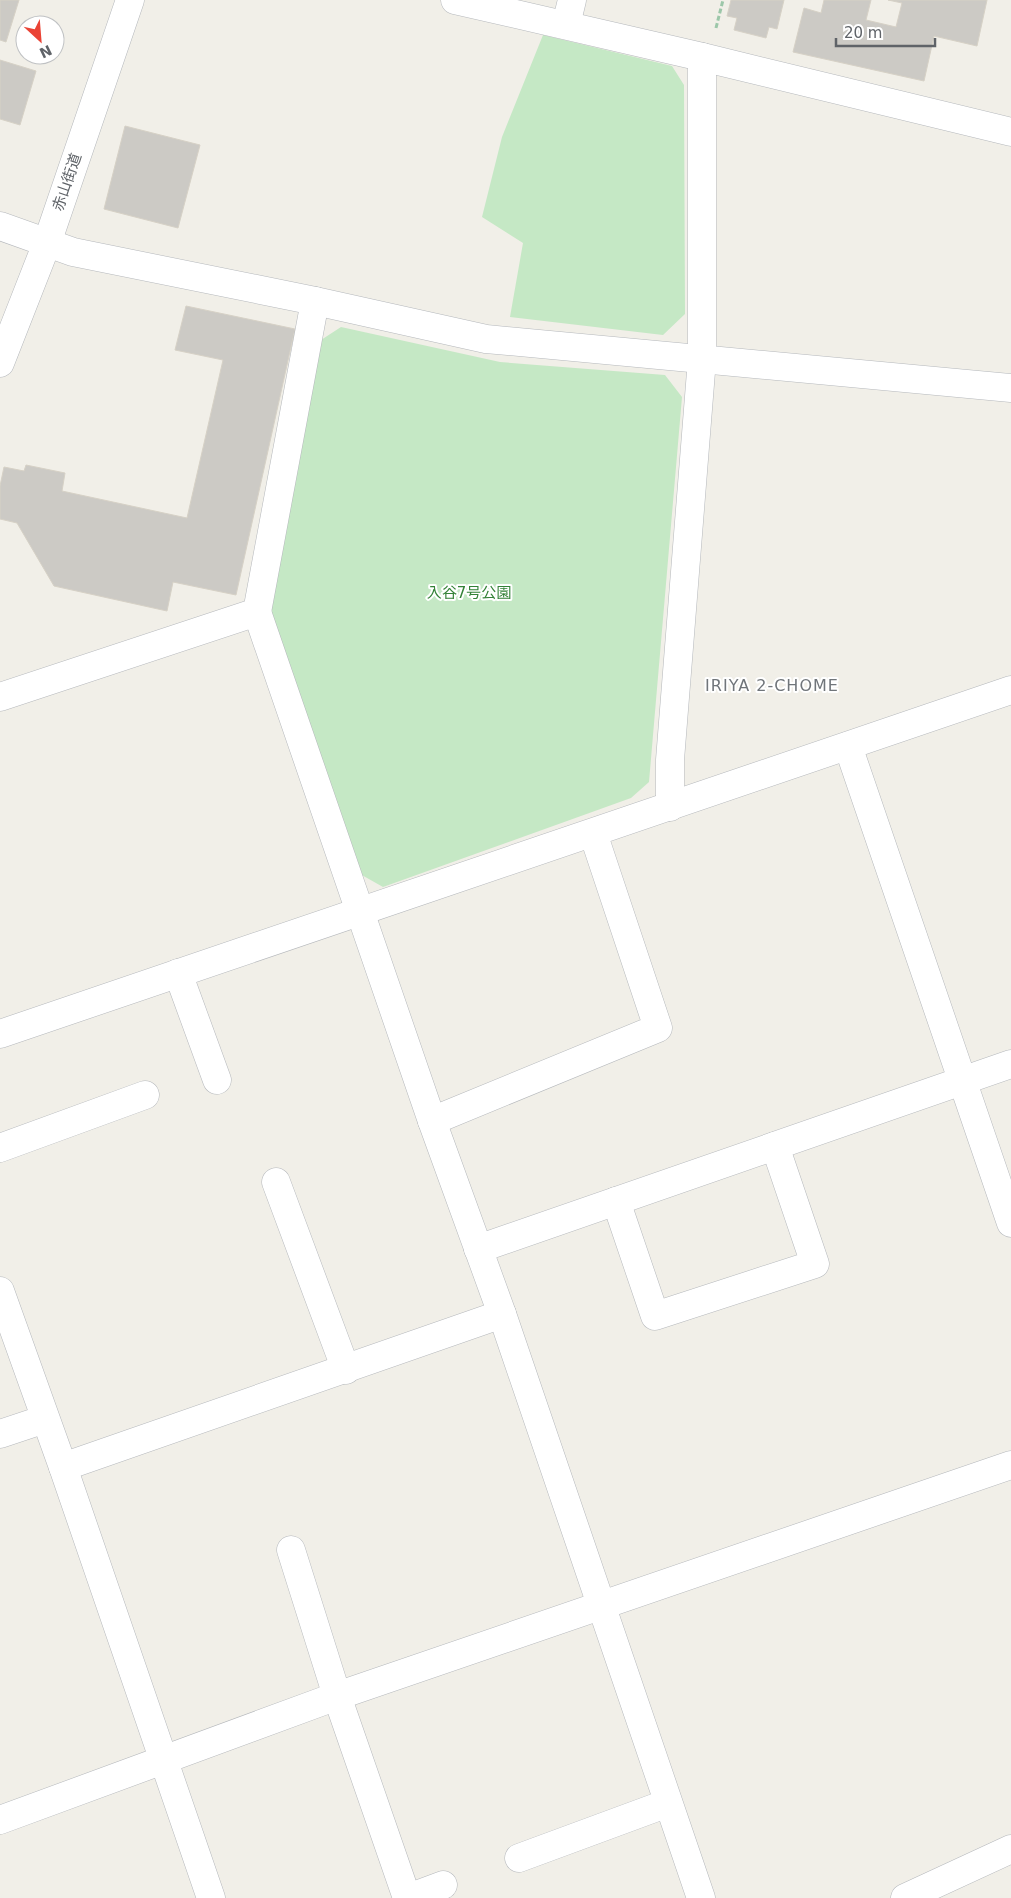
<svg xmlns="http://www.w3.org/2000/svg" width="1011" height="1898" viewBox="0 0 1011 1898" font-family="'DejaVu Sans','Noto Sans JP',sans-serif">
	<rect width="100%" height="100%" fill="#f1efe8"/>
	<!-- green -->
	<g fill="#c5e8c5">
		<path d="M543,35L672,66L684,85L685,314L663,335L510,317L523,243L482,217L502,137Z"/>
		<path d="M341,327L500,362L665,375L682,397L649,782L631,798L383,887L360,874L267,607L321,340Z"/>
	</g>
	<!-- building -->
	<g fill="#cccac5" stroke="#d6d1c6">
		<path d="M0,0H19L6,42L0,40Z"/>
		<path d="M731,0H784L777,29L769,27L766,38L734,30L737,18L727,16Z"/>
		<path d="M824,0H871L866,20L896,27L902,3L888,0H987L977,46L934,36L924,81L793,52L804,8L821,13Z"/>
		<path d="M0,60L36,71L20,125L0,119Z"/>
		<path d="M125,126L200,145L178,228L104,209Z"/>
		<path d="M186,306L295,329L236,595L173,582L167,611L54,586L17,523L0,519V486L4,467L24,471L26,465L65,473L62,491L187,518L223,360L175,350Z"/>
	</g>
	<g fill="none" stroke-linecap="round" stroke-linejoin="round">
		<defs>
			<g id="minor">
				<path d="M455,0L702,57L1011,132"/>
				<path d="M566,25L572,0"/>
				<path d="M0,226L73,252L315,301L486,339L1011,388"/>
				<path d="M0,363L47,243L130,0"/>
				<path d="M257,612L432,1121L502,1314L701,1898"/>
				<path d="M0,697L257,612L315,301"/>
				<path d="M848,746L1011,1223"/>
				<path d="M670,807V760L702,359V57"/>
				<path d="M178,973L217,1080"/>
				<path d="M0,1034L1011,690"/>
				<path d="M432,1121L658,1028L593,833"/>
				<path d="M0,1148L145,1095"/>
				<path d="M276,1182L346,1370"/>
				<path d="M616,1201L655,1316L815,1264L775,1146"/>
				<path d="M478,1249L1011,1064"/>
				<path d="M0,1291L63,1467L211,1898"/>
				<path d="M0,1434L45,1419"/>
				<path d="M63,1467L502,1314"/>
				<path d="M291,1550L337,1696L407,1898"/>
				<path d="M0,1820L337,1696L1011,1465"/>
				<path d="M519,1858L668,1803"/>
				<path d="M408,1898L443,1885"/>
				<path d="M905,1898L1011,1849"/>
			</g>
		</defs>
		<!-- minor casing -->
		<use href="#minor" stroke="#b5b8bc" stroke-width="29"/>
		<!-- path -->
		<path stroke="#9cc7a9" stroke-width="3" stroke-dasharray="5 2.5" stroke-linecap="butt" d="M716,28L723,0"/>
		<!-- minor -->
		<use href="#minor" stroke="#fff" stroke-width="28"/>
	</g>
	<g text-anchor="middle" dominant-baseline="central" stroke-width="4" stroke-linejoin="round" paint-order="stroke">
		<!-- street labels -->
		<g font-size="15" fill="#5f6368" stroke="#fff">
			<text transform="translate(67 182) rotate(-71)">赤山街道</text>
		</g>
		<!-- park labels -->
		<g font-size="15" fill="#348238" stroke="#fff">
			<text x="469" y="593">入谷7号公園</text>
		</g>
		<!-- neighbourhood labels -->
		<g font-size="16" letter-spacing="1" fill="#70757a" stroke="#fff">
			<text x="772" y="685">IRIYA 2-CHOME</text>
		</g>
	</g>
	<!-- north arrow -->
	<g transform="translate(40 40) rotate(154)"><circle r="24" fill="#ffffff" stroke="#bfc1c3"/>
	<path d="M0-4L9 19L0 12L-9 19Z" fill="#ea4335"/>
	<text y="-8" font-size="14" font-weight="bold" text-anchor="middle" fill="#5f6368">N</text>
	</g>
	<!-- scale -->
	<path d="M836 38v8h99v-8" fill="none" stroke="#5f6368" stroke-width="2.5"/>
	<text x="844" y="38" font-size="15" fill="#5f6368" stroke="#ffffff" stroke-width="4" paint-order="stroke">20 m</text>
</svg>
